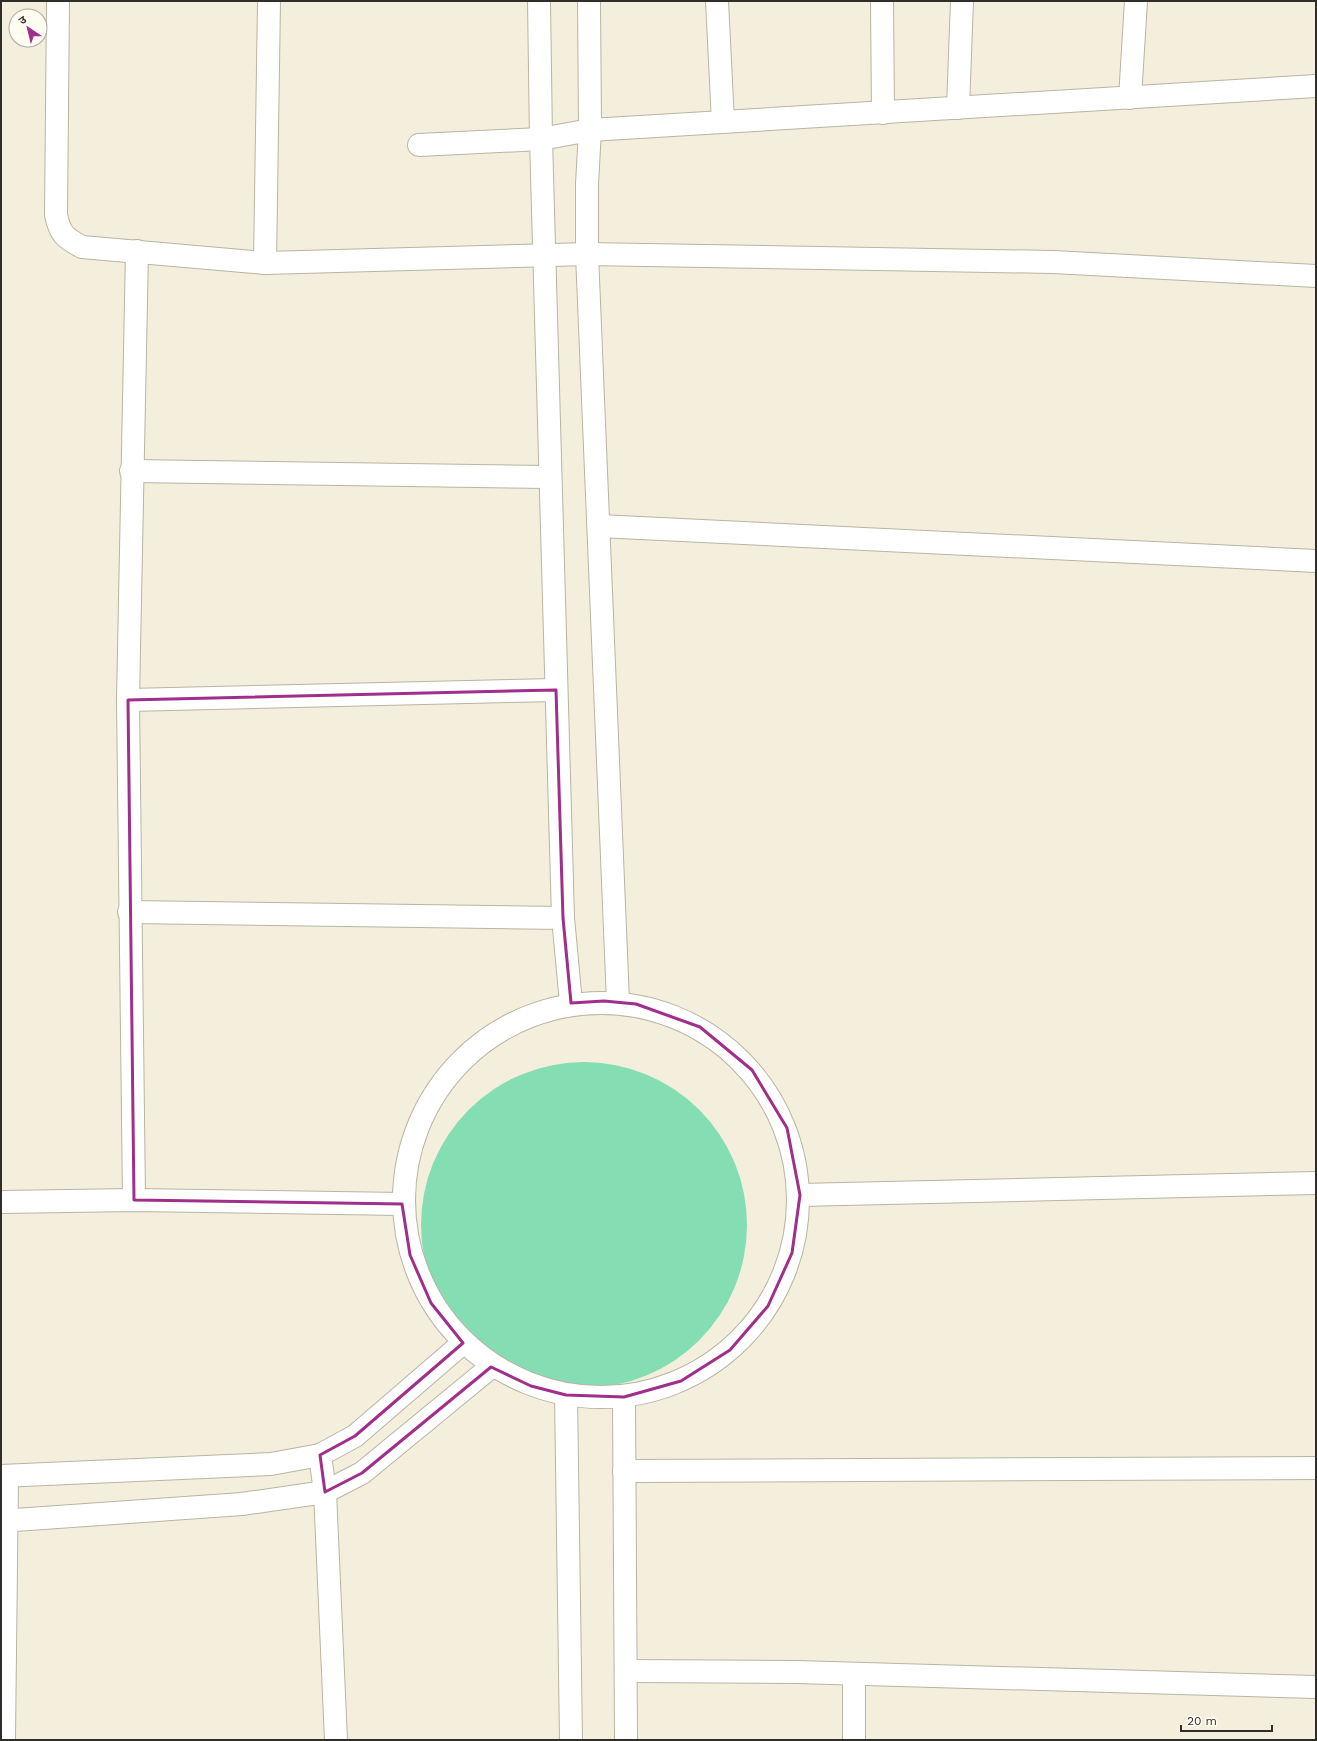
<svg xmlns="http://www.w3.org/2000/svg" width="1317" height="1741" viewBox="0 0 1317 1741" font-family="'Work Sans','Noto Sans Devanagari',sans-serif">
	<rect width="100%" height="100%" fill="#f4efdd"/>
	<!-- green -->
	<circle fill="#85ddb4" cx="584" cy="1225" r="163"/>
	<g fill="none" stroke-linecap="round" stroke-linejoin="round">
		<defs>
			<g id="minor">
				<path d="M58,1L56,215C60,234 65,238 82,247L265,263L587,254L1053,262L1316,276"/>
				<path d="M539,1L541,139L563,918L571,1003"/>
				<path d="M589,1L590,130L587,184V254L618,1002"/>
				<path d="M717,1L723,122"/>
				<path d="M882,1L883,113"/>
				<path d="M1130,98L1136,1"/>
				<path d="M958,108L962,1"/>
				<path d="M419,145L541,139L590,130L1316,86"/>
				<path d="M265,263L269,1"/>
				<path d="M131,471L550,477"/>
				<path d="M599,526L1316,561"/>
				<path d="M128,700L556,690"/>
				<path d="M129,912L563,918"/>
				<circle cx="601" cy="1200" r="197"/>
				<path d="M800,1195L1316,1183"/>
				<path d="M134,1200L128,700L137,251"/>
				<path d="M1,1202L134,1200L402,1204"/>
				<path d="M566,1395L571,1740"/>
				<path d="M624,1397L626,1740"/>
				<path d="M320,1455L325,1492L336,1740"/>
				<path d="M624,1471L1316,1468"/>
				<path d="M1,1476L271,1464L320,1455L355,1436L463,1343"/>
				<path d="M1,1521L242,1504L325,1492L362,1473L491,1367"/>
				<path d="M626,1671L797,1672L1316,1687"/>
				<path d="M4,1740L7,1476"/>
				<path d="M854,1740V1674"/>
			</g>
		</defs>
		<!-- minor casing -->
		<use href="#minor" stroke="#b9b4a3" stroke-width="24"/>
		<!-- minor -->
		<use href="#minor" stroke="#fff" stroke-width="22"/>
	</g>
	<!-- marked area -->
	<path fill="none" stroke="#a02e8a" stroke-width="3" stroke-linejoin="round" d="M556,690L563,918L571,1003L604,1001L636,1004L700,1027L752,1070L787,1128L800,1195L792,1253L768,1306L730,1350L681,1381L624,1397L566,1395L531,1386L491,1367L362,1473L325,1492L320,1455L355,1436L463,1343L431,1303L410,1255L402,1204L134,1200L128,700Z"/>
	<!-- border -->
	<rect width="1317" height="1741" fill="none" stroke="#302e28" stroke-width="4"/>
	<!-- north arrow -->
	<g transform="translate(28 28) rotate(325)"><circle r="19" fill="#fffcf1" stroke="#acaaa1"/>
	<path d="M0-3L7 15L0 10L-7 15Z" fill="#a02e8a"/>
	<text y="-6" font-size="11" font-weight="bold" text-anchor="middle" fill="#302e28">उ</text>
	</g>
	<!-- scale -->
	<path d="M1181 1725v6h91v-6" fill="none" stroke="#302e28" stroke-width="2"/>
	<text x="1187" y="1725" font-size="12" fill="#302e28" stroke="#fffcf1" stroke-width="3" paint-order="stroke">20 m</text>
</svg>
